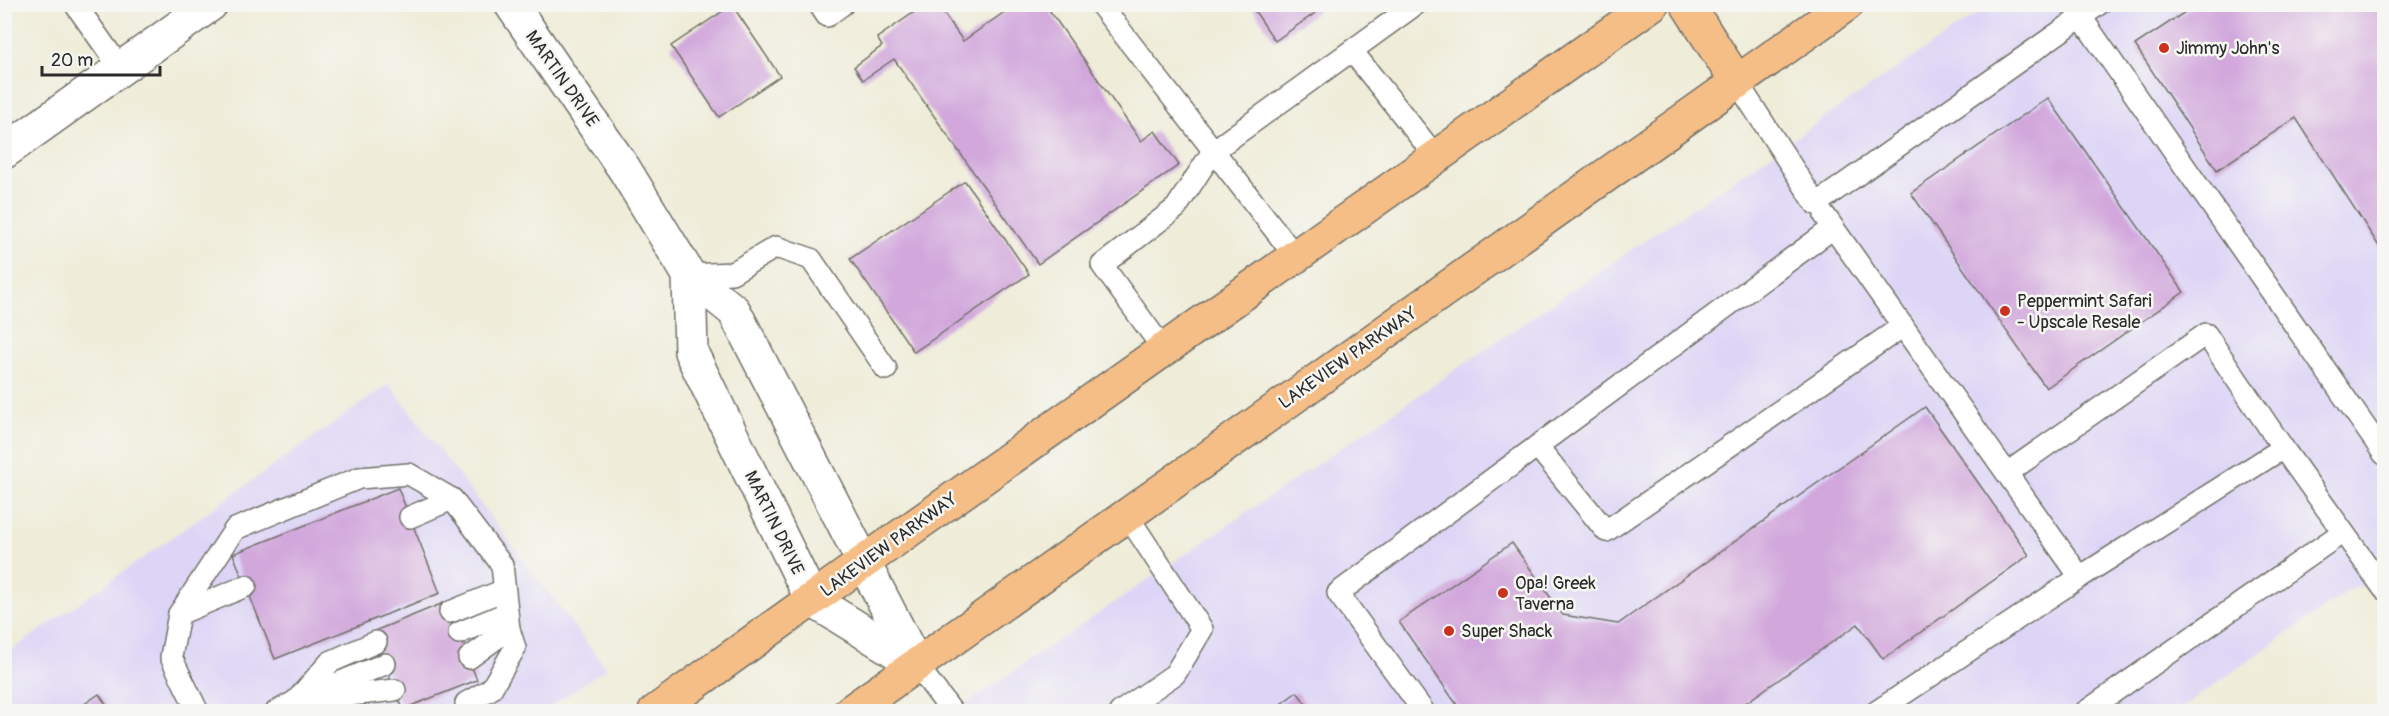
<svg xmlns="http://www.w3.org/2000/svg" width="2389" height="716" viewBox="0 0 2389 716" font-family="Pangolin,sans-serif">
	<rect width="100%" height="100%" fill="#f6f6f2"/>
	<filter id="ink" filterUnits="userSpaceOnUse"><feTurbulence type="fractalNoise" baseFrequency=".0167" numOctaves="2"/><feDisplacementMap in="SourceGraphic" scale="12" xChannelSelector="R" yChannelSelector="G"/><feConvolveMatrix kernelMatrix="1 2 1 2 8 2 1 2 1" color-interpolation-filters="sRGB"/></filter>
	<filter id="wash" filterUnits="userSpaceOnUse"><feTurbulence type="fractalNoise" baseFrequency=".008" numOctaves="4" result="noise"/><feDisplacementMap in="SourceGraphic" scale="24" xChannelSelector="R" yChannelSelector="G"/><feGaussianBlur stdDeviation="1.35" result="paint"/><feColorMatrix in="noise" values="0 0 0 0 0 0 0 0 0 0 0 0 0 0 0 0 0 1.4 0 .05"/><feComposite in="paint" operator="in"/></filter>
	<g filter="url(#wash)">
		<rect width="100%" height="100%" fill="#efecd8"/>
		<!-- built -->
		<g fill="#ddd5f6">
			<path d="M1990,5H2384V590L2355,586L2177,711L954,712Z"/>
			<path d="M389,384L606,668L544,711L5,712L4,656Z"/>
		</g>
		<g id="blocks">
			<!-- building -->
			<g fill="#d1a7dc">
				<path d="M926,4H937L963,41L1016,4H1045L1141,141L1155,131L1179,165L1038,264L894,59L863,80L854,67L882,46L877,38Z"/>
				<path d="M1250,4H1313L1318,11L1275,41Z"/>
				<path d="M2197,4H2384V254L2296,118L2217,170L2135,45Z"/>
				<path d="M732,5L780,76L719,117L671,46Z"/>
				<path d="M2048,98L2184,292L2046,388L1911,193Z"/>
				<path d="M965,181L1029,274L914,352L850,259Z"/>
				<path d="M1925,407L2029,555L1883,659L1858,624L1737,709L1738,712H1462L1399,622L1512,543L1563,615L1618,624Z"/>
				<path d="M398,488L440,593L275,659L233,554Z"/>
				<path d="M446,602L477,680L403,709L372,632Z"/>
				<path d="M1297,692L1312,712H1270Z"/>
				<path d="M99,694L111,712H73Z"/>
			</g>
		</g>
	</g>
	<g filter="url(#ink)">
		<use href="#blocks" fill-opacity="0" stroke="#706f68" stroke-width="1.5"/>
		<g fill="none" stroke-linecap="round" stroke-linejoin="round">
			<defs>
				<g id="service">
					<path d="M75,4L121,69"/>
					<path d="M819,4L827,16L843,4"/>
					<path d="M1100,4L1295,256"/>
					<path d="M2073,4L2081,17L2099,4"/>
					<path d="M1352,51L1436,157"/>
					<path d="M1737,82L1816,204L2081,17L2384,454"/>
					<path d="M1825,216L2080,577L1876,712"/>
					<path d="M689,275L732,273L776,247L811,259L886,369"/>
					<path d="M1164,350L1102,265L1176,208L1213,151L1416,4"/>
					<path d="M1537,446L1606,531L1903,326"/>
					<path d="M2007,473L2206,334L2283,448"/>
					<path d="M410,517L452,499"/>
					<path d="M2080,577L2283,448L2384,589"/>
					<path d="M450,612L504,590"/>
					<path d="M179,614L246,586"/>
					<path d="M459,633L507,613"/>
					<path d="M916,664L952,712"/>
					<path d="M319,691L385,664"/>
					<path d="M296,701L330,662L376,642"/>
					<path d="M466,703L491,689L515,648L509,629"/>
					<path d="M198,712L171,657L179,614L235,529L359,478L409,474L452,499L502,565L509,629L469,658"/>
					<path d="M276,712L296,701L395,690"/>
					<path d="M1120,712L1175,674L1202,629L1127,515"/>
					<path d="M1424,712L1338,593L1833,228"/>
					<path d="M2085,712L2343,532"/>
				</g>
				<path id="minor" d="M4,152L211,4"/>
				<g id="tertiary">
					<path d="M511,4L625,170L689,275L734,311L916,664"/>
					<path d="M689,275L691,352L812,600L916,664"/>
				</g>
				<g id="primary">
					<path d="M1687,4L1737,82"/>
					<path d="M655,712L864,562L1652,4"/>
					<path d="M850,712L1847,4"/>
				</g>
			</defs>
			<!-- service casing -->
			<use href="#service" stroke="#706f68" stroke-width="24"/>
			<!-- minor casing -->
			<use href="#minor" stroke="#706f68" stroke-width="36"/>
			<!-- tertiary casing -->
			<use href="#tertiary" stroke="#706f68" stroke-width="36"/>
			<!-- primary casing -->
			<use href="#primary" stroke="#706f68" stroke-width="36"/>
			<!-- service -->
			<use href="#service" stroke="#fff" stroke-width="21"/>
			<!-- minor -->
			<use href="#minor" stroke="#fff" stroke-width="33"/>
			<!-- tertiary -->
			<use href="#tertiary" stroke="#fff" stroke-width="33"/>
			<!-- primary -->
			<use href="#primary" stroke="#f6be87" stroke-width="33"/>
		</g>
	</g>
	<!-- markers -->
	<g fill="#c8321e" stroke="#f6f6f2" stroke-width="2">
		<circle cx="2164" cy="48" r="6"/>
		<circle cx="2005" cy="311" r="6"/>
		<circle cx="1503" cy="593" r="6"/>
		<circle cx="1449" cy="631" r="6"/>
	</g>
	<g text-anchor="middle" dominant-baseline="central" stroke-width="5" stroke-linejoin="round" paint-order="stroke">
		<!-- poi labels -->
		<g font-size="18" fill="#2b2b2b" stroke="#f6f6f2" text-anchor="start">
			<text x="2176" y="48">Jimmy John's</text>
			<text x="2017" y="301">Peppermint Safari<tspan x="2017" dy="21">- Upscale Resale</tspan></text>
			<text x="1515" y="583">Opa! Greek<tspan x="1515" dy="21">Taverna</tspan></text>
			<text x="1461" y="631">Super Shack</text>
		</g>
		<!-- street labels -->
		<g font-size="18" fill="#2b2b2b" stroke="#f6f6f2">
			<text transform="translate(562 79) rotate(55)">MARTIN DRIVE</text>
			<text transform="translate(1348 358) rotate(-35)">LAKEVIEW PARKWAY</text>
			<text transform="translate(774 523) rotate(64)">MARTIN DRIVE</text>
			<text transform="translate(889 545) rotate(-36)">LAKEVIEW PARKWAY</text>
		</g>
	</g>
	<!-- margin -->
	<rect width="2389" height="716" fill="none" stroke="#f6f6f2" stroke-width="24"/>
	<!-- scale -->
	<path d="M42 66v9h118v-9" fill="none" stroke="#2b2b2b" stroke-width="3"/>
	<text x="51" y="66" font-size="18" fill="#2b2b2b" stroke="#f6f6f2" stroke-width="4.5" paint-order="stroke">20 m</text>
</svg>
